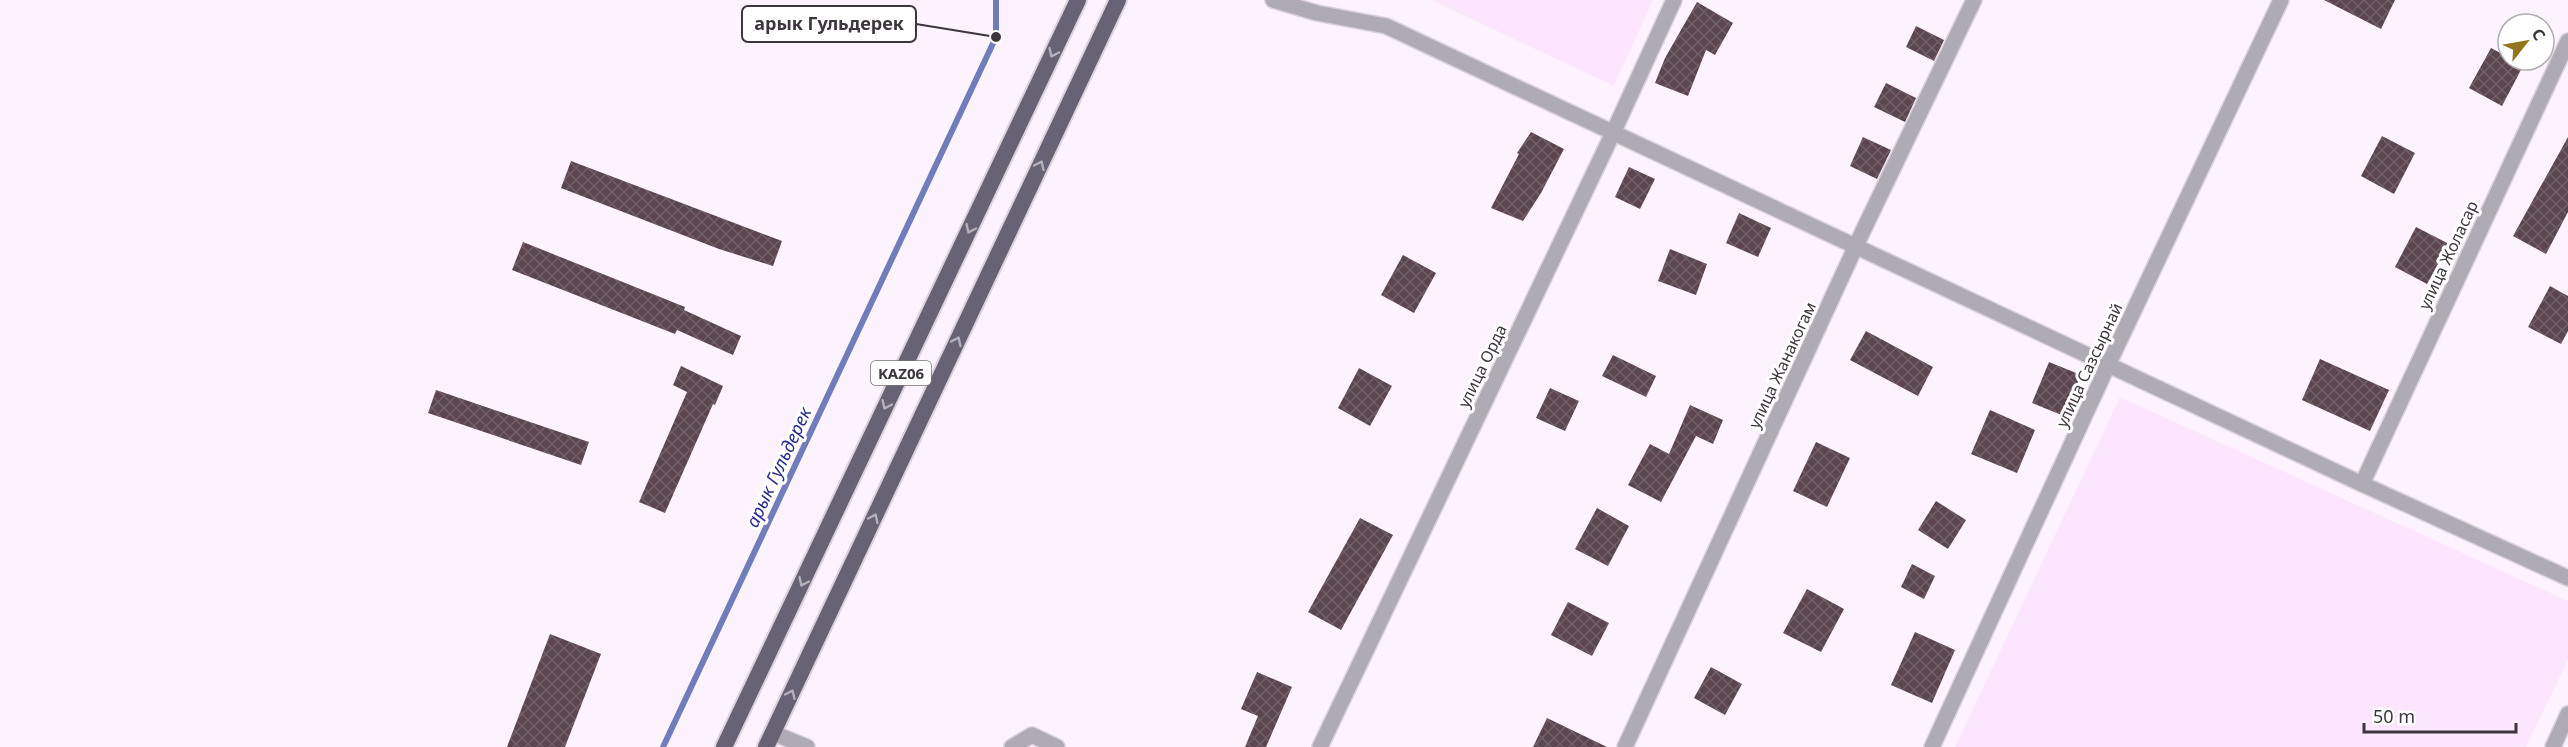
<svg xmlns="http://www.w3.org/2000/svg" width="2568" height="747" viewBox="0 0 2568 747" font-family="'Noto Sans',sans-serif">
	<defs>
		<pattern id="building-cross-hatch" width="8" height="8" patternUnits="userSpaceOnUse" patternTransform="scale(1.5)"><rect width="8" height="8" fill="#5b4650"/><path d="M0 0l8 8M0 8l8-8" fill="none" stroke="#705f67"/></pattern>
	</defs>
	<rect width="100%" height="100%" fill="#fdf3fe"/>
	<!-- built -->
	<g fill="#fce5ff">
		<path d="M1431,0H1653L1614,86Z"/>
		<path d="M2120,397L2568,601V660L2526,747H1955Z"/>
	</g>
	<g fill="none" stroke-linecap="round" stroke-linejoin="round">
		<!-- stream -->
		<path stroke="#717dbb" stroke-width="6" d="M663,747L996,37V0"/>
	</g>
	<!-- building -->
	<g fill="url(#building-cross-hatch)">
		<path d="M2324,0H2395L2381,29Z"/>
		<path d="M1697,2L1733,23L1715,55L1706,50L1688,96L1655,83L1665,58Z"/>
		<path d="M1916,26L1944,40L1934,61L1906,47Z"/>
		<path d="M2491,48L2508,57V60L2523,66L2502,106L2469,88Z"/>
		<path d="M1886,83L1916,98L1905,122L1874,107Z"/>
		<path d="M1531,132L1564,149L1541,193L1523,221L1491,208L1519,154L1517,153Z"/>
		<path d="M2382,136L2415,153L2394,194L2361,176Z"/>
		<path d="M1863,137L1891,150L1877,179L1850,166Z"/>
		<path d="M2568,137V212L2546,254L2513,236Z"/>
		<path d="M571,161L782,241L773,266L719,249L561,188Z"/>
		<path d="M1629,167L1655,179L1640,209L1615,197Z"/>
		<path d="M1739,213L1771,228L1758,257L1726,243Z"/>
		<path d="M2416,227L2449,244L2427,284L2395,267Z"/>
		<path d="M523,242L685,307L684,310L741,336L733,355L677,330L675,334L512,270Z"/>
		<path d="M1670,249L1707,264L1696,295L1658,281Z"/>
		<path d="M1403,255L1436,273L1414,313L1381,295Z"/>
		<path d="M2550,286L2568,296V331L2561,344L2528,327Z"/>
		<path d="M1866,331L1933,367L1918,396L1850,360Z"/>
		<path d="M1613,355L1656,376L1646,397L1602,376Z"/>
		<path d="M2320,359L2389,390L2370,431L2302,400Z"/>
		<path d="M2049,362L2081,375L2064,416L2032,403Z"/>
		<path d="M681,366L723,386L715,405L713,404L665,513L639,502L687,392L673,385Z"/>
		<path d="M1359,368L1392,386L1370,426L1338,408Z"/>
		<path d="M1550,388L1579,401L1565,431L1536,418Z"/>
		<path d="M436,390L589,442L581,465L428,413Z"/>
		<path d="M1690,405L1723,420L1713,444L1696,436L1661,502L1628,485L1650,444L1669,454Z"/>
		<path d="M1990,410L2035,430L2017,473L1971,454Z"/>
		<path d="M1816,442L1850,458L1827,507L1793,491Z"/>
		<path d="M1936,501L1966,520L1948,549L1918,530Z"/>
		<path d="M1597,508L1629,526L1608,566L1575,549Z"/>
		<path d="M1360,518L1393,535L1341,630L1308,612Z"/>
		<path d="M1912,564L1935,576L1924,599L1901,587Z"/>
		<path d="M1807,589L1844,609L1821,652L1783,633Z"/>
		<path d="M1568,602L1609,623L1592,656L1551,635Z"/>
		<path d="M1915,632L1955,650L1932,703L1891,685Z"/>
		<path d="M550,634L601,654L565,747H507Z"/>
		<path d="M1711,667L1742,684L1725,715L1694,698Z"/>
		<path d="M1257,672L1292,687L1266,747H1245L1258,716L1241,709Z"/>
		<path d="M1547,718L1607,747H1533Z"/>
	</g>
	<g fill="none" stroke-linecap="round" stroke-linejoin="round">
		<defs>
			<g id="minor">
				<path d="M1273,0L1317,13L1386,26L2362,484L2568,578"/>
				<path d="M2362,484L2568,41"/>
				<path d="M773,733L807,747"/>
				<path d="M1012,747L1032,735L1057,747"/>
				<path d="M1320,747L1613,133L1674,0"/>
				<path d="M1625,747L1861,235L1974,0"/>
				<path d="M1932,747L2108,365L2281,0"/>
				<path d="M2553,747L2568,714"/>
			</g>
			<g id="trunk">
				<path d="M724,747L1078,0"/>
				<path d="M766,747L1118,0"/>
			</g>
		</defs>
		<!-- minor casing -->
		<use href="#minor" stroke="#dad1db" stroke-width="18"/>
		<!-- trunk casing -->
		<use href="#trunk" stroke="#dad1db" stroke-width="20"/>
		<!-- minor -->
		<use href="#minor" stroke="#aeabb5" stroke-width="15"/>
		<!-- trunk -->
		<use href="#trunk" stroke="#676274" stroke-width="16"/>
	</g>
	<!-- one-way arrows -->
	<defs><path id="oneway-chevron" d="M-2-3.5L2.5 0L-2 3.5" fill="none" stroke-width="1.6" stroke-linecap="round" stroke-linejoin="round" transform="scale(1.5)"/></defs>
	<g stroke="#b3b0ba">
		<use href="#oneway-chevron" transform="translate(1053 53) rotate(115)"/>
		<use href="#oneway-chevron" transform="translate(1040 165) rotate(-65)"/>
		<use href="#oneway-chevron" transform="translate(970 229) rotate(115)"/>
		<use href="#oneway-chevron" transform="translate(957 341) rotate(-65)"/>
		<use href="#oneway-chevron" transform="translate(886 405) rotate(115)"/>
		<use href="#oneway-chevron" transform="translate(874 518) rotate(-65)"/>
		<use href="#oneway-chevron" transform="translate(803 582) rotate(115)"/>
		<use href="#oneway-chevron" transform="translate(791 694) rotate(-65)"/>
	</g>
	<g text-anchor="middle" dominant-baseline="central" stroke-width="6" stroke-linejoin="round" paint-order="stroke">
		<!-- shield labels -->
		<rect fill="#fff" stroke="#777278" stroke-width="1.5" x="871" y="361" width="60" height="24" rx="4.5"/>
		<g font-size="15" font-weight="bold" fill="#3d363e">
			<text x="901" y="373">KАZ06</text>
		</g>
		<!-- street labels -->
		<g font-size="16" fill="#3d363e" stroke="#fff">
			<text transform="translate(2448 255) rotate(-65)">улица Жоласар</text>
			<text transform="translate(1782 365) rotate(-65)">улица Жанакогам</text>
			<text transform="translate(2089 365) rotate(-65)">улица Сазсырнай</text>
			<text transform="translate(1482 366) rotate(-64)">улица Орда</text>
		</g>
		<!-- water labels -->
		<g font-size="18" font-style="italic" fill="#262c8d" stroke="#fff">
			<text transform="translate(778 467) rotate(-65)">арык Гульдерек</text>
		</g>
	</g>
	<!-- callouts -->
	<path fill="none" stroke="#3d363e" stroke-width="2" d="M996 37L916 24"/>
	<circle fill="#3d363e" stroke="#fff" stroke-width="2" cx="996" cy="37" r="6"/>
	<rect fill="#fff" stroke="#3d363e" stroke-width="2" x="742" y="6" width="174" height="36" rx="6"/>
	<g font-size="18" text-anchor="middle" font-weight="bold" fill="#3d363e">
		<text x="829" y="30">арык Гульдерек</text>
	</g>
	<!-- north arrow -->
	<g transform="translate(2526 42) rotate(59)"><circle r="28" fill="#ffffff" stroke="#b1afb2" stroke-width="1.5"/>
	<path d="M0-4.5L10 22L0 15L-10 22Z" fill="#93751c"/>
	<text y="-9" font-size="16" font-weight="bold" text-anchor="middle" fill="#3d363e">С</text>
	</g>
	<!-- scale -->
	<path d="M2364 723v9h152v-9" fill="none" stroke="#3d363e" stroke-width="3"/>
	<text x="2373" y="723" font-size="18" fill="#3d363e" stroke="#ffffff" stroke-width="4.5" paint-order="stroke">50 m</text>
</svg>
